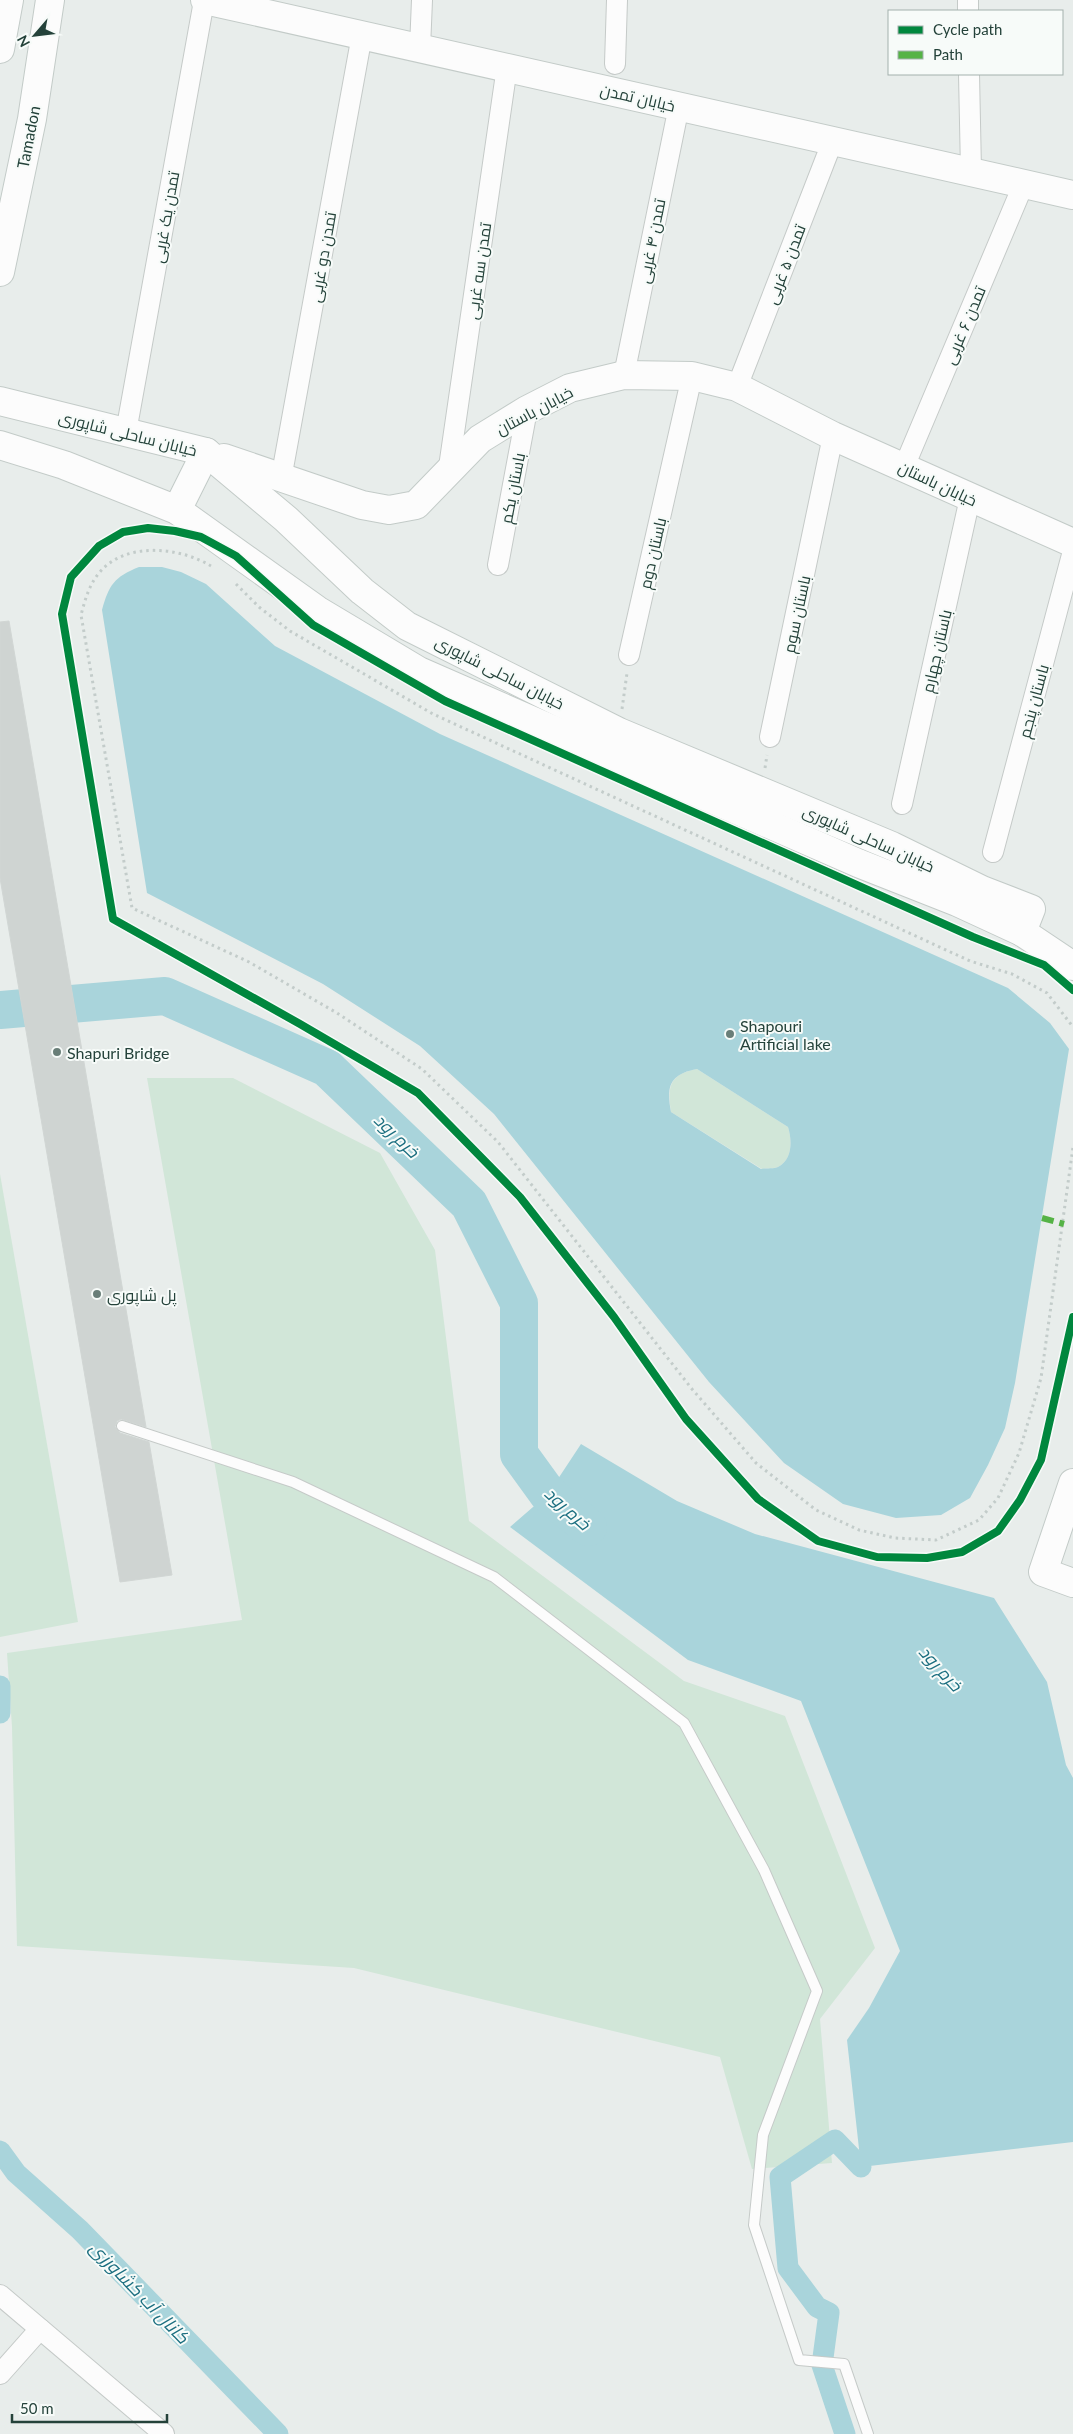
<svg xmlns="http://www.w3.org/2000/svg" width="1073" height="2434" viewBox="0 0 1073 2434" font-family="Lato,Cairo,sans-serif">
	<rect width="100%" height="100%" fill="#e8edeb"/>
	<!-- green -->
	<g fill="#d1e6d8">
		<path d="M697,1069L788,1127C792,1140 793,1159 778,1167C774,1169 766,1168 762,1169L671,1112C667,1086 670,1074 697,1069Z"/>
		<path d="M147,1078H233L380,1153L435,1250L469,1521L684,1681L785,1716L875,1948L820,2019L832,2163L752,2169L720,2057L354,1968L17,1946L12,1727L7,1653L242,1620Z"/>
		<path d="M0,1174L78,1622L0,1637Z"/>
	</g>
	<!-- water -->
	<g fill="#a9d4db" fill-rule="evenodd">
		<path d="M139,567H162L181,572L206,584L275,646L440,734L1008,988L1050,1023L1069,1049L1015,1383L1005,1428L988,1465L970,1498L941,1515L896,1518L843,1504L784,1463L709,1382L494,1114L420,1046L323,984L147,893L102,610C109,585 114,577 139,567ZM697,1069L788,1127C792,1140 793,1159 778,1167C774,1169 766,1168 761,1169L671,1112C666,1086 670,1074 697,1069Z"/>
		<path d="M581,1444L677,1501L755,1534L994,1598L1047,1682L1066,1765L1073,1778V2142L861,2167L847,2040L869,2008L900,1951L801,1701L688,1660L510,1527L548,1494Z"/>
	</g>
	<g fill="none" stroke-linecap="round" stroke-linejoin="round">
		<!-- canal -->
		<g stroke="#a9d4db" stroke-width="21">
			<path d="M0,1686V1713"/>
			<path d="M0,2151L16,2173L80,2230L278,2434"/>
			<path d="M845,2434L822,2365L829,2313L817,2307L788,2268L780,2177L835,2140L861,2167"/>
		</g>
		<!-- river -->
		<path stroke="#a9d4db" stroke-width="38" d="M0,1010L165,996L327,1068L469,1204L519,1303V1454L548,1494L588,1527"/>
	</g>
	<!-- building -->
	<path fill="#cfd4d2" stroke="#d1d6d4" d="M9,621L146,1427L121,1419L117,1421L115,1427L120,1433L149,1442L172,1575L120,1582L0,878V622Z"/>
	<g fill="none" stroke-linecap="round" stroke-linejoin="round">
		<defs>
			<path id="lane" d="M122,1426L293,1482L494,1577L684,1723L764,1870L817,1991L763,2135L754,2225L799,2360L844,2364L868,2434"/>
			<g id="street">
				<path d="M968,0V11"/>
				<path d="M420,48L422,0"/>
				<path d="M615,64L617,0"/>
				<path d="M969,74L971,171"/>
				<path d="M624,375L679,106"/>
				<path d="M737,387L833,140"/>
				<path d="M126,432L204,1"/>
				<path d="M904,467L1024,183"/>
				<path d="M448,474L507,67"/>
				<path d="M281,479L362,35"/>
				<path d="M498,565L527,410"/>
				<path d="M629,655L692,376"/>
				<path d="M770,737L833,436"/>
				<path d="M902,804L970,498"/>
				<path d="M993,852L1073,551"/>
				<path d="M0,2295L164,2434"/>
				<path d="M0,2374L40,2329"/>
			</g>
			<g id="secondary">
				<path d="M205,0L1073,195"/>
				<path d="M0,49L9,0"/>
				<path d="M0,272L32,119L50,0"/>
				<path d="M0,401L206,452L286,519L362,591L407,626L619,732L892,846L982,890L1031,909L1022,932"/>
				<path d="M0,445L64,465L177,510L317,610L419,671L858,863L957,902L1022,932L1073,966"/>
				<path d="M224,458L362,505L389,510L416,505L480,439L527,410L570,388L624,375L692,376L737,387L833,436L1073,543"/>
				<path d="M177,510L206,452"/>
				<path d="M1073,1483L1043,1572L1073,1583"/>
			</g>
		</defs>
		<!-- lane casing -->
		<use href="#lane" stroke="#c5cac8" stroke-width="12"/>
		<!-- street casing -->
		<use href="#street" stroke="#c5cac8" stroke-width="22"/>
		<!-- secondary casing -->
		<use href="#secondary" stroke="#c3cbc8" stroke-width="30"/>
		<!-- path -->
		<g stroke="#c3ccca" stroke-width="3" stroke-dasharray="2.5 4" stroke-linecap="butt">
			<path d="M211,566C180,547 125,541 99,573C89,585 85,600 81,615L132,908L249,962L337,1013L422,1069L498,1142L692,1389L756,1463L816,1510L859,1530L895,1538L936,1540L979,1520L998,1498L1019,1453L1041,1378L1073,1147"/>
			<path d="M236,584L259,607L290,631L433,714L970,961L1012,974L1047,993L1073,1027"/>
			<path d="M622,709L627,673"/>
			<path d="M765,768L767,755"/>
		</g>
		<!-- lane -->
		<use href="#lane" stroke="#fcfcfc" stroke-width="10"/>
		<!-- street -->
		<use href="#street" stroke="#fcfcfc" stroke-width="20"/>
		<!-- secondary -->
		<use href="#secondary" stroke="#fcfcfc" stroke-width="28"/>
		<!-- quiet -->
		<path stroke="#55b346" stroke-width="6" stroke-dasharray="12 6" stroke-linecap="butt" d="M1042,1218L1064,1224"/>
		<defs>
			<path id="cycleway" d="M1073,990L1044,965L973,937L445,701L313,625L236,556L201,537L175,531L148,528L123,532L99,546L71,577L62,614L113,919L300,1024L418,1093L520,1197L614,1317L686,1419L758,1499L818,1541L877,1557L927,1558L962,1552L998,1531L1020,1500L1041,1460L1073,1317"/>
		</defs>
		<!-- cycleway casing -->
		<use href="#cycleway" stroke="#f7fbf9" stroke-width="11"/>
		<!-- cycleway -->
		<use href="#cycleway" stroke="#00873e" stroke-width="8"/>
	</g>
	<!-- markers -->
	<g fill="#697e78" stroke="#f7fbf9" stroke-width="2">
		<circle cx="730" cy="1034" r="5"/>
		<circle cx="57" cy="1052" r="5"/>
		<circle cx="97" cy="1294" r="5"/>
	</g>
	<g text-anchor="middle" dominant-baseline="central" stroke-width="4" stroke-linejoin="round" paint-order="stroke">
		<!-- street labels -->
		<g font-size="16" fill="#24423a" stroke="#f7fbf9">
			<text transform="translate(638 97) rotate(13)">خیابان تمدن</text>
			<text transform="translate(28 137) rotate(-79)">Tamadon</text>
			<text transform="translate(165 217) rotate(-80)">تمدن یک غربی</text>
			<text transform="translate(651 241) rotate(-79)">تمدن ۴ غربی</text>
			<text transform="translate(322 257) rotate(-80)">تمدن دو غربی</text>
			<text transform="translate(785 264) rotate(-69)">تمدن ۵ غربی</text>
			<text transform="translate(478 271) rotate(-82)">تمدن سه غربی</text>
			<text transform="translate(964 325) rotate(-67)">تمدن ۶ غربی</text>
			<text transform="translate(534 410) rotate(-28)">خیابان باستان</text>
			<text transform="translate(128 433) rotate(14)">خیابان ساحلی شاپوری</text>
			<text transform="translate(938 483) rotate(25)">خیابان باستان</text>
			<text transform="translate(512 488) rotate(-79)">باستان یکم</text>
			<text transform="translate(652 553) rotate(-77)">باستان دوم</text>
			<text transform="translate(796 614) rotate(-78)">باستان سوم</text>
			<text transform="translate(936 651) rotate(-77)">باستان چهارم</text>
			<text transform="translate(500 672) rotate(27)">خیابان ساحلی شاپوری</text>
			<text transform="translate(1033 701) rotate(-75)">باستان پنجم</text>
			<text transform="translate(869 838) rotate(24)">خیابان ساحلی شاپوری</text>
		</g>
		<!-- poi labels -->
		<g font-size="16" fill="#24423a" stroke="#f7fbf9" text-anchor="start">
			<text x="740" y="1025">Shapouri<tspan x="740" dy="18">Artificial lake</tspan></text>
			<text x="67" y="1052">Shapuri Bridge</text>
			<text x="107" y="1294">پل شاپوری</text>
		</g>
		<!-- water labels -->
		<g font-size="18" font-style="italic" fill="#1c6f80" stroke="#f7fbf9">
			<text transform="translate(397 1135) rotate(44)">خرم رود</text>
			<text transform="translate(568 1508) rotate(42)">خرم رود</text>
			<text transform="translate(941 1668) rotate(48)">خرم رود</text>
			<text transform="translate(140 2292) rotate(46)">کانال آب کشاورزی</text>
		</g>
	</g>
	<!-- legend -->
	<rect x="888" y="10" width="175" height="65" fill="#f7fbf9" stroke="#a3b1ad"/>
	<rect x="898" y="26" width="25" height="8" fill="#00873e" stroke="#a3b1ad"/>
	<text x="933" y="35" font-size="15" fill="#24423a">Cycle path</text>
	<rect x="898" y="51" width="25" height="8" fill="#55b346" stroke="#a3b1ad"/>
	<text x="933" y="60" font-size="15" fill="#24423a">Path</text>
	<!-- north arrow -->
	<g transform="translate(35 35) rotate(242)" stroke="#f7fbf9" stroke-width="4" paint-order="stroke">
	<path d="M0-4L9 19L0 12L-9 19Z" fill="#24423a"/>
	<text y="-8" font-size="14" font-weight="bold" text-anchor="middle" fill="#24423a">N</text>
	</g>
	<!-- scale -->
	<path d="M12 2414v8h155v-8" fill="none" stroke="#24423a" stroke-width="2.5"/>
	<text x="20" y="2414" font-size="15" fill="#24423a" stroke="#f7fbf9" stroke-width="4" paint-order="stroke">50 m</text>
</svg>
